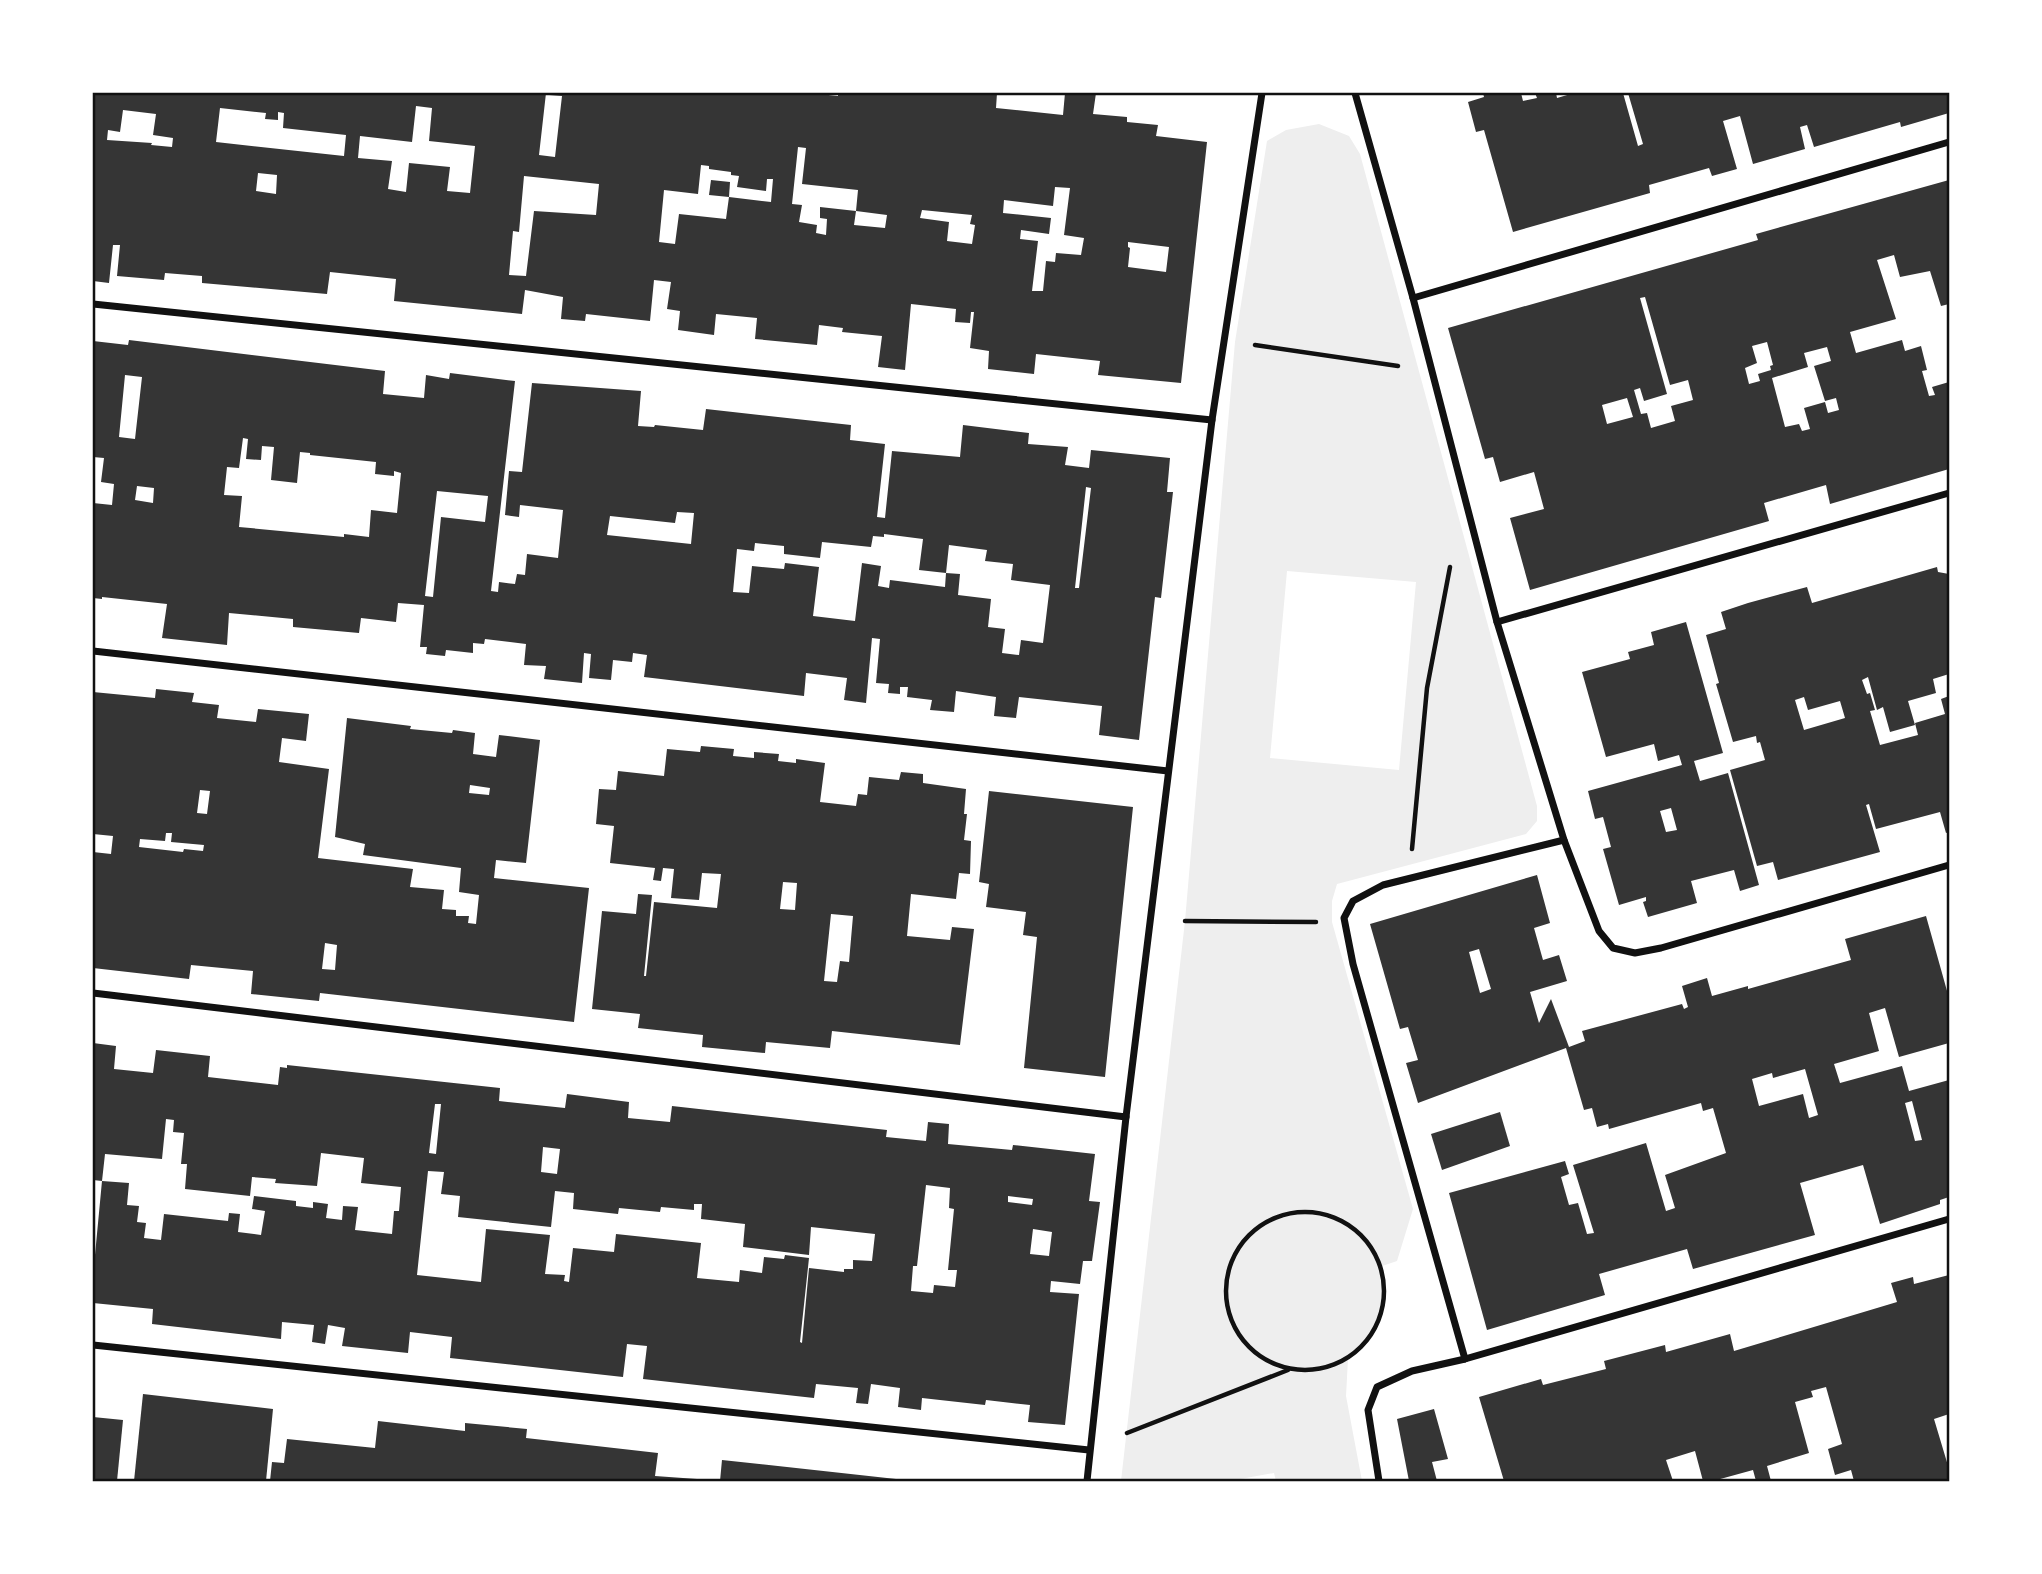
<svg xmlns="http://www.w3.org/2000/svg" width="2042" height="1574" viewBox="0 0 2042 1574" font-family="'Varela Round',sans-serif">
	<rect width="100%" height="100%" fill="#fff"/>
	<!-- green -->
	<path fill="#eee" fill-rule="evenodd" d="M1319,124L1349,136L1360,154L1537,806V821L1526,834L1337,884L1332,901V922L1413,1209L1397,1261L1382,1266L1385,1301L1373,1335L1348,1359L1346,1396L1362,1481H1276L1274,1473L1229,1481H1121L1185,921L1235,342L1267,141L1286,130ZM1287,571L1416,582L1399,770L1270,758Z"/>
	<!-- building -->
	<g fill="#353535" fill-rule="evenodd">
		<path d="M93,93H546L539,155L555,157L562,96L549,95V93H809L838,96V93H997L996,108L1063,115L1065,93H1096L1093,114L1127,117V122L1158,125L1156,136L1207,142L1181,383L1098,375L1100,361L1036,354L1034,374L988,369L989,351L970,348L974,312H971L970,323L955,322L956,309L911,304L905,370L878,367L882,336L842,332L843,328L819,325L817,345L755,339L757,318L716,314L714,335L678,330L680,311L667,309L671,282L654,280L650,321L586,314L585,321L561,319L563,297L525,290L522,314L394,301L396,279L330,272L327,294L202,283V276L165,273L164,280L117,276L120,245H113L109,283L93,281ZM416,106L432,108L429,141L475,146L470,193L447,191L450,167L409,163L406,192L388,189L392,161L358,158L360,136L412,142ZM220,108L266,113L265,119L278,120V112L284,113L283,128L346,135L344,156L216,142ZM123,110L156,114L153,135L173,138L172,147L151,145L152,143L107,140L108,130L120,132ZM798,147L806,148L802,184L858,190L856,211L820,207V218L827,219L826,235L816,233L817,225L799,222L802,205L792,204ZM701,165L709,166V169L731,172V175L739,176L737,187L766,191L767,179H773L771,202L729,197L726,219L679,214L675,244L659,242L664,190L698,194ZM258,173L277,175L276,194L256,191ZM524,176L599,184L596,215L534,211L526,276L509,275L513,231L519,232ZM1055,187L1070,188L1064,235L1084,238L1081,255L1056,253L1055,262L1046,261L1043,291H1032L1038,241L1020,239L1021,230L1049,234L1051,218L1003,213L1004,200L1053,206ZM922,210L972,215L970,224L975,225L972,244L947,241L949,222L920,218ZM856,211L887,215L885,228L854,225ZM1128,242L1169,247L1166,272L1128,267L1130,248L1128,247Z"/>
		<path d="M1483,93H1521L1523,101L1537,98L1535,93H1556L1557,98L1574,93H1623L1638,146L1643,144L1628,93H1949V113L1901,127L1900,122L1814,147L1807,125L1800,127L1805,149L1753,164L1740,116L1723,121L1737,169L1712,176L1709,168L1649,185L1650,193L1513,232L1484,130L1476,132L1468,102L1484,97Z"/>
		<path d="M711,180L730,182L729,197L709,195Z"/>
		<path d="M1949,180V304L1941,306L1930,271L1900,277L1894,255L1877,260L1896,319L1850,332L1856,353L1902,340L1905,351L1921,346L1927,370L1922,371L1929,396L1935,395L1932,387L1949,382V469L1830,504L1826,485L1764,503L1769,521L1530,590L1510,518L1544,509L1534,472L1500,482L1493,457L1485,459L1448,328L1758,240L1756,234ZM1645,297L1670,385L1688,380L1693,400L1671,406L1675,421L1651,428L1647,413L1641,414L1634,390L1640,388L1644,401L1667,394L1640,298ZM1767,342L1773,365L1770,366L1771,370L1758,374L1760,381L1749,384L1745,368L1757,363L1752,346ZM1827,347L1831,361L1814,366L1825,401L1836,398L1839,410L1828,413L1825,402L1804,408L1810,429L1802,431L1799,424L1785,427L1772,378L1808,367L1804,353ZM1627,398L1633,417L1607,424L1602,405Z"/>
		<path d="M129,340L385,371L383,394L424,398L426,375L449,379L450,373L515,381L491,591L498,592L499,582L515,584L517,574L525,575L527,554L558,558L563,510L520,505L519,517L505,515L509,471L522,472L532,383L641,391L638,426L654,427L655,425L703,430L706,409L851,425L850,440L885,444L877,517L885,518L892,451L960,457L963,425L1029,433L1028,444L1068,447L1065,465L1089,468L1091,450L1170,458L1167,492H1173L1161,598L1155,597L1139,740L1099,735L1102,706L1019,697L1016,718L994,716L996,697L956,691L954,712L930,710L932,700L907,697L908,687H900V694L888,693L889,684L876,683L880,639L872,638L866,703L844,700L847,678L806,673L804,696L644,677L647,655L633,653L632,662L613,660L611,680L589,678L591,654L584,653L582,683L544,679L546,666L524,665L526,644L485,639L484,644L473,643V653L446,650L445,656L426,654L427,647H420L424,605L398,603L396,622L361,618L359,633L293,627V619L229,613L227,645L162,638L167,604L102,597V599L93,598V503L112,505L114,484L101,482L104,458L93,457V341L128,345ZM125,375L142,377L135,439L119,437ZM243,438L248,439L246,459L261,460L262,446L274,447L271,480L297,483L300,452L310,453V455L376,462L375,474L394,476V471L401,473L397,513L371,510L369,537L344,534V537L239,527L242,496L224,495L227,467L239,468ZM137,486L154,488L153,503L135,500ZM1086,487L1091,488L1079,588H1075ZM437,491L488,496L485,522L441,517L433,597L425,596ZM677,512L694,513L691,544L607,535L610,516L675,523ZM884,534L923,539L919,570L946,573L949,545L987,550L985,561L1013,564L1011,580L1050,585L1043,643L1021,640L1019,655L1002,653L1005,629L988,627L991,599L958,595L960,574L946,573L945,587L890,580L889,588L878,586L881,566L862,563L855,621L813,616L819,567L785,563L784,569L752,566L749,593L733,592L737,549L754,551L755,543L784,546V554L820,558L822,542L871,547L873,536L884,537Z"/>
		<path d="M1937,567L1938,572L1949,574V674L1933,679L1936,693L1908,701L1915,725L1890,732L1883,707L1877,710L1868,677L1862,680L1867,694L1870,693L1875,710L1870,711L1880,745L1918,735L1915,723L1945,714L1941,699L1949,696V832L1946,833L1940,812L1876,829L1869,804L1866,805L1880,852L1778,880L1773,862L1757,866L1730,770L1765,760L1760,742L1757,743L1756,736L1733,742L1716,684L1719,683L1706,635L1726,629L1721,612L1748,603L1807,587L1812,603ZM1804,697L1808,710L1840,701L1845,718L1804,730L1795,700Z"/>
		<path d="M1686,622L1723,753L1694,761L1700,781L1728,773L1759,885L1740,891L1734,870L1691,881L1697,903L1648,917L1643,902L1646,901V897L1619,905L1603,849L1611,847L1603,817L1595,819L1588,791L1682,765L1679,755L1658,761L1654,744L1606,757L1582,672L1630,659L1628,652L1654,645L1651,632ZM1671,808L1677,830L1666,832L1660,811Z"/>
		<path d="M156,689L194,693L192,702L219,705L217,718L256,722L258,709L309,714L306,741L282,738L279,762L329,769L318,858L413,869L410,887L444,890L442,909L456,910V916H469L468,923L476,924L479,895L459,892L461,868L363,855L365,844L335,837L347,718L411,726L410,729L452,733L453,730L475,733L473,754L496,757L499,735L540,740L526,863L496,860L494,878L589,888L574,1022L320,993L319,1001L251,994L253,971L191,965L189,979L93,968V852L111,854L113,836L93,834V692L155,698ZM470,785L490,788L489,795L469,793ZM200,790L210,791L207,814L197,813ZM166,833H172L171,842L204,845L203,851L184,849L183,852L139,847L140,839L165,841ZM325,943L337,945L335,970L322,969Z"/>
		<path d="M701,746L734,749L733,756L754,758V752L779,754L778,761L796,763V759L825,763L820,802L856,806L858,794L867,795L869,777L899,780L901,772L923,774V783L966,789L964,814H967L964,840L971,841L970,874L959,873L956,899L911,894L907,936L950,940L952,927L974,929L960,1045L832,1031L830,1048L766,1042L765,1053L702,1047L703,1035L638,1028L640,1014L592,1009L602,911L636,914L638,894L652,895L644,976H646L654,902L717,908L721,874L702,873L699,900L671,898L674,869L663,868L661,881L653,880L655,868L610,863L614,826L596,824L599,789L616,790L618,771L664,776L667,749L700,752ZM783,882L797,883L795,910L780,909ZM831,914L853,916L849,962L840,961L837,982L824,981Z"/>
		<path d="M989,791L1133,807L1105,1077L1024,1068L1037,937L1023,935L1026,912L986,907L989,884L979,882Z"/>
		<path d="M1537,875L1550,923L1534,928L1541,953L1543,960L1559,955L1567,981L1530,992L1539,1023L1551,999L1569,1047L1585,1041L1582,1031L1682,1004L1684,1009L1688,1007L1682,986L1707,978L1712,996L1748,986V989L1851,960L1845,939L1926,916L1949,998V1043L1899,1057L1885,1008L1869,1013L1879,1051L1834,1064L1840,1083L1902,1066L1909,1091L1949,1080V1197L1940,1200V1204L1880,1224L1863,1165L1800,1183L1815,1235L1693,1269L1687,1249L1599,1274L1605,1295L1487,1330L1449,1193L1565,1161L1569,1174L1561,1177L1569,1205L1578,1203L1587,1234L1594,1233L1573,1165L1646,1143L1666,1211L1675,1208L1665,1175L1726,1153L1713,1108L1703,1111L1701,1103L1609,1129L1608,1124L1597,1127L1592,1108L1584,1110L1566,1048L1418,1103L1406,1063L1418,1060L1408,1027L1400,1029L1370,924ZM1479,949L1491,989L1480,993L1469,952ZM1805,1069L1818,1115L1809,1118L1803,1094L1759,1106L1752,1079L1772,1073L1773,1078ZM1912,1101L1922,1140L1915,1141L1905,1103Z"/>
		<path d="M93,1043L116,1046L114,1069L153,1073L156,1050L210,1056L208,1077L278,1085L280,1067L287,1068V1065L500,1088L499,1101L565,1108L567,1094L629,1102L628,1118L670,1122L672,1106L887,1130L886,1137L926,1141L928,1122L949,1124L948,1144L1012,1150L1013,1145L1095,1154L1089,1201L1100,1202L1092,1261H1083L1080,1284L1051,1281L1050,1292L1079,1294L1065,1425L1028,1422L1030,1405L986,1400L985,1405L922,1398L921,1410L898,1407L900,1388L871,1384L868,1404L856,1403L858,1388L816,1384L814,1398L643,1379L647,1346L627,1344L623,1377L450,1358L452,1337L410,1332L408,1353L342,1346L345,1328L328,1325L325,1344L312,1342L314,1325L282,1322L281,1339L152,1324L153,1309L93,1303V1276L102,1181L93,1180ZM435,1104H441L436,1154L429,1153ZM166,1119L174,1120L173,1132L184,1133L181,1164H187L185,1189L250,1196L252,1177L276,1179L275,1183L317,1186L321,1153L364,1158L361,1183L401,1187L399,1211H394L392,1234L355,1230L358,1207L343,1206L342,1220L326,1218L328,1204L313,1202V1208L296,1206V1201L254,1196L252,1209L265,1211L261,1235L238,1232L240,1214L229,1213L228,1221L164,1214L161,1240L144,1238L146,1223L137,1222L139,1206L127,1205L129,1183L102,1181L105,1154L162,1159ZM543,1147L560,1149L557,1174L541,1172ZM428,1171L444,1172L441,1194L460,1196L458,1217L551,1227L555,1191L574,1193L573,1209L618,1214L619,1208L660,1212L661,1207L694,1210V1204H702L701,1219L745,1224L743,1247L809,1255L811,1227L875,1234L872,1261L853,1260V1269H844V1272L809,1268L802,1343L800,1342L809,1258L785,1255L784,1259L764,1257L762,1273L740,1270L739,1282L697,1278L701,1243L616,1234L614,1252L573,1248L569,1282L564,1281L565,1275L545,1274L550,1235L486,1229L481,1282L417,1275ZM926,1185L950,1188L949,1208L954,1209L948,1270H957L955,1287L934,1285L933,1293L911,1291L913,1266H917ZM1008,1196L1033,1199L1032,1205L1008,1202ZM1033,1229L1052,1232L1049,1256L1030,1254Z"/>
		<path d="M1500,1112L1510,1146L1442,1170L1431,1134Z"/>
		<path d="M1949,1275V1414L1934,1419L1949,1469V1481H1854L1851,1470L1835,1475L1828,1449L1842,1444L1826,1387L1811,1391L1813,1397L1795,1402L1809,1453L1767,1466L1771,1481H1756L1753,1470L1713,1481H1703L1695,1451L1666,1460L1673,1481H1504L1479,1397L1541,1379L1543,1385L1606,1369L1604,1361L1665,1345L1666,1352L1730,1334L1734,1351L1897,1302L1891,1283L1913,1277L1914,1284Z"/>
		<path d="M143,1394L273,1409L266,1481H134Z"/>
		<path d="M1434,1409L1448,1459L1432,1462L1437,1481H1409L1397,1419Z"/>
		<path d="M93,1417L123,1420L117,1481H93Z"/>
		<path d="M378,1421L465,1431V1423L527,1429L526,1438L658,1453L655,1476L697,1479V1481H270L272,1462L284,1463L287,1439L375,1448Z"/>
		<path d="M722,1460L896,1479V1481H720Z"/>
	</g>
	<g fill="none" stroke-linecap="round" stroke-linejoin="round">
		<!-- path -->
		<g stroke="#111" stroke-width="4.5">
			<path d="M1255,345L1398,366"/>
			<path d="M1412,849L1427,688L1450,567"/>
			<path d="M1185,921L1316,922"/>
			<circle cx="1305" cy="1291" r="79"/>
			<path d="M1127,1433L1288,1370"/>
		</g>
		<!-- minor -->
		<g stroke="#111" stroke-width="7">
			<path d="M1355,93L1413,298L1497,622L1564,840L1599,931L1613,948L1635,953L1661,948L1949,865"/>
			<path d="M1413,298L1949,142"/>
			<path d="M93,304L1212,420"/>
			<path d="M1497,622L1949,493"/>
			<path d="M93,651L1168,771"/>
			<path d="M93,993L1126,1117"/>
			<path d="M93,1345L1089,1450"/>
			<path d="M1465,1359L1353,964L1344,918L1353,901L1383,885L1564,840"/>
			<path d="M1087,1481L1126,1117L1212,420L1262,93"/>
			<path d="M1379,1481L1368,1410L1377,1387L1412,1371L1465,1359L1949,1219"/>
		</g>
	</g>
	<!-- border -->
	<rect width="2042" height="1574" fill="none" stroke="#ffffff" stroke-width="189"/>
	<rect x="94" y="94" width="1854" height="1386" fill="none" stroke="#111" stroke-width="2.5"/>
</svg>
